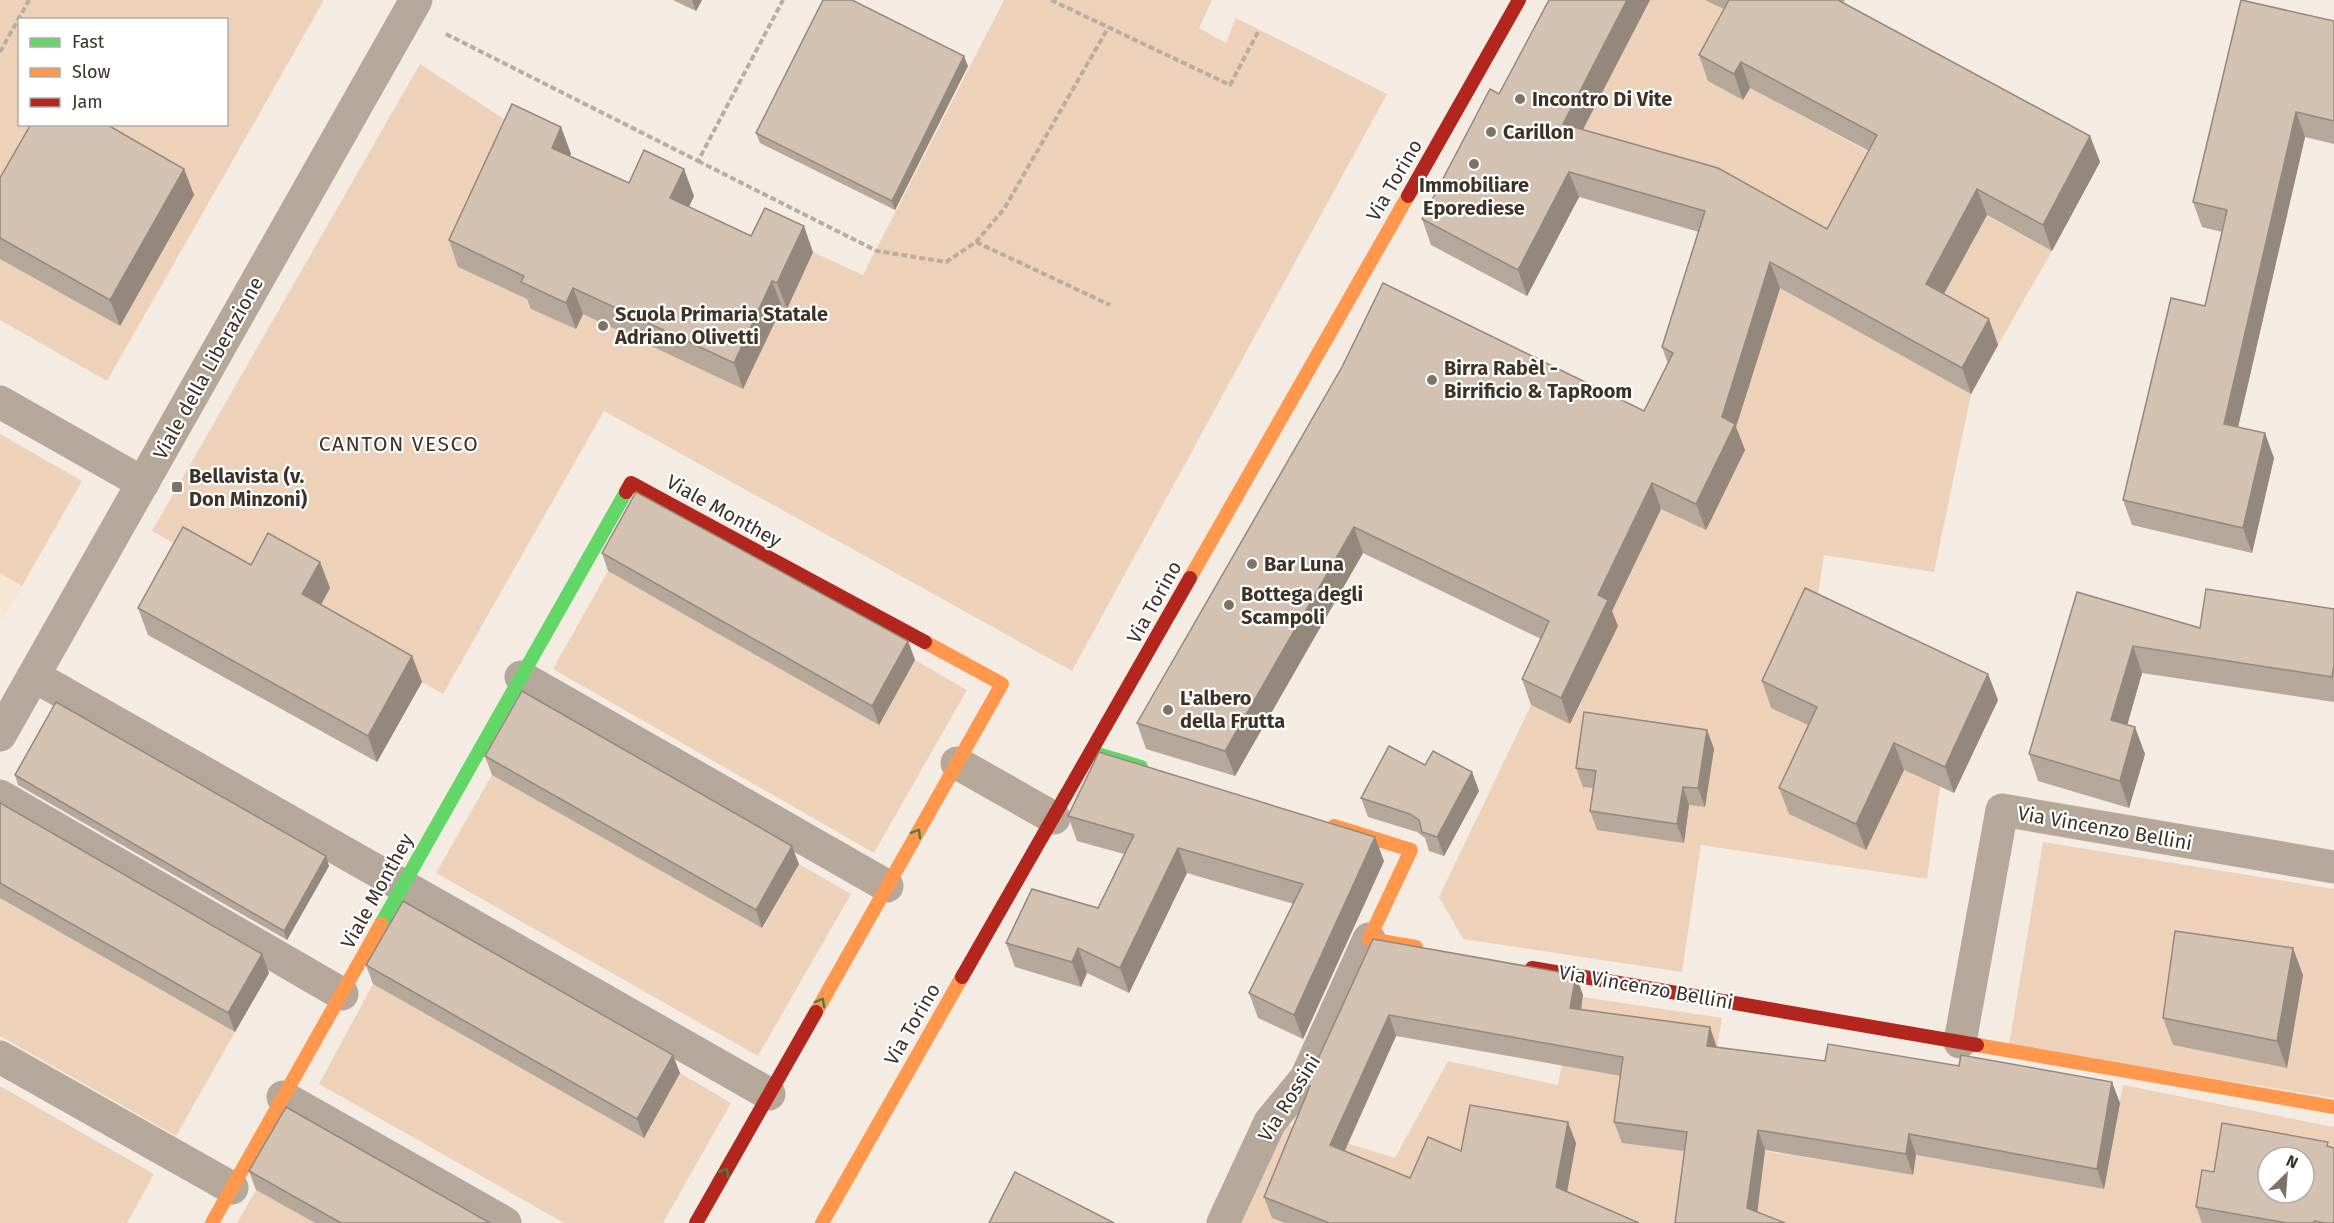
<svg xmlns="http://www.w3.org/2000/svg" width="2334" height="1223" viewBox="0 0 2334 1223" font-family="'Fira Sans',sans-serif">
	<rect width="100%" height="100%" fill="#f4ebe3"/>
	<!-- built -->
	<path fill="#f8e6d4" d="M0,573L22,586L0,624Z"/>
	<!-- green -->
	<g fill="#edd2b9" fill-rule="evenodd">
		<path d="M0,0H324L107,381L0,320ZM20,20H226V124H20Z"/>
		<path d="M1004,0H1212L1199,28L1226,43L1236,18L1387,94L1072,671L604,411L443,694L152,531L420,64L522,131L607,263L740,288L787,309L813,252L863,275Z"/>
		<path d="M1650,0H1723L1742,19L1743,100L1750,88L2052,251L1998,345L1727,194L1572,150Z"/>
		<path d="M1780,287L1971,394L1934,572L1824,555L1815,615L1904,770L1940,787L1927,879L1701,845L1682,972L1463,939L1439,897L1531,705L1571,724L1617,626L1608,621L1629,494L1706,530L1681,419Z"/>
		<path d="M0,434L82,481L22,586L0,573Z"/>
		<path d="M608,571L879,724L915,660L967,690L874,853L553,669Z"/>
		<path d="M492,775L763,928L799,864L851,894L758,1056L436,873Z"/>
		<path d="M2043,842L2334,889V1098L2009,1045Z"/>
		<path d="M0,898L235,1032L176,1136L0,1036Z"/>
		<path d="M373,984L643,1137L680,1073L731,1103L663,1223H564L319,1084Z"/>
		<path d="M1583,997L1722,1018L1717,1048L1765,1151L1913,1175L1916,1155L2104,1189L2123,1085L2334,1127V1223H1233L1280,1122L1395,1158L1448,1061L1558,1085C1562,1054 1578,1028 1583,997ZM2268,1157H2304V1193H2268Z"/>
		<path d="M0,1086L154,1174L127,1223H0Z"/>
		<path d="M256,1190L315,1223H237Z"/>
	</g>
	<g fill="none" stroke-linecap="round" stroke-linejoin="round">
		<!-- path -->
		<g stroke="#b8ada2" stroke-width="4" stroke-dasharray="6 3" stroke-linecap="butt">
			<path d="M1051,0L1230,85L1259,30"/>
			<path d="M446,34L698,161L783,0"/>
			<path d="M0,52L29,0"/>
			<path d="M698,161L877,251L946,262L976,242L1004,209L1108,28"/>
			<path d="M976,242L1110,305"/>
		</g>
		<!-- street -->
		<g stroke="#b5a89a" stroke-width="33">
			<path d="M0,402L143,483"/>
			<path d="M34,676L769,1094"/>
			<path d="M521,677L887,886"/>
			<path d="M0,735L416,0"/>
			<path d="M957,763L1054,818"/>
			<path d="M0,796L342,994"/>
			<path d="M1960,1042L2002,810L2334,867"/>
			<path d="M0,1057L232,1188"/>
			<path d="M283,1097L505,1223"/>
			<path d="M1223,1223L1270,1122L1306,1078L1369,939"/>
		</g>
		<!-- fast -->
		<g stroke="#63d668" stroke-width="14">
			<path d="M1091,752L1141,767"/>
			<path d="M381,924L626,492"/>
		</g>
		<!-- slow -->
		<g stroke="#ff974d" stroke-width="14">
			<path d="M1190,578L1408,196"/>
			<path d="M1334,826L1411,850L1369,939L1416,947"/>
			<path d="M816,1012L1002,684L925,642"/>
			<path d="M1977,1045L2334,1107"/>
			<path d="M212,1223L381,924"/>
			<path d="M822,1223L962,977"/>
		</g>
		<!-- jam -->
		<g stroke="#b3261e" stroke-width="14">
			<path d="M1408,196L1519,0"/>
			<path d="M626,492L631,483L925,642"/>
			<path d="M1532,968L1977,1045"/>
			<path d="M962,977L1190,578"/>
			<path d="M696,1223L816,1012"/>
		</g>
	</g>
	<!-- wall -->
	<g fill="#b5a799">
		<path d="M673,0H702L696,11Z"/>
		<path d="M1549,0H1650L1583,130L1827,229L1869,151L1750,88L1743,100L1708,81L1699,55L1724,9L1705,0H1845L1843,3L2090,136L2100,162L2052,251L1987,215L1944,294L1989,319L1998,345L1971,394L1780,288L1736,427L1745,450L1706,530L1661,509L1612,611L1618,626L1570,724L1531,705L1522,679L1541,639L1363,553L1235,776L1146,749L1137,723L1342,367L1644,411L1668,364L1662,347L1699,232L1579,197L1527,296L1431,245L1422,219L1499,94Z"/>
		<path d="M2334,21V144L2305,137L2238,427L2274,458L2252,553L2132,525L2123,500L2205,306L2222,232L2202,227L2193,202Z"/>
		<path d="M968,66L895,210L760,143L756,133Z"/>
		<path d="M561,127L571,154L570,156L629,183L694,196L689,207L751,236L813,252L787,309L782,307L743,389L583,314L576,329L531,309L527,299L458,267L449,240Z"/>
		<path d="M184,169L194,195L120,326L0,259V178Z"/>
		<path d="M602,553L908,641L915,660L879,725L608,571Z"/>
		<path d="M320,562L330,588L321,605L412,656L422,682L377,762L148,635L138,608L251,565Z"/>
		<path d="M2077,592L2200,628L2334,609V702L2142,673L2127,725L2145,754L2129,808L2038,781L2029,754Z"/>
		<path d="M1988,674L1998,700L1954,793L1904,770L1866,850L1789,814L1779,788L1808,725L1771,708L1762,681Z"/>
		<path d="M1707,730L1714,749L1705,807L1689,805L1684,843L1597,830L1590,811L1593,788L1583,787L1576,768Z"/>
		<path d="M485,756L799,864L762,928L492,775Z"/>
		<path d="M1425,765L1472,772L1479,791L1444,856L1429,851L1425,838L1417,832L1368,817L1361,798Z"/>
		<path d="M15,775L329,866L287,940L18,785Z"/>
		<path d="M0,803L262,954L269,973L235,1032L0,898Z"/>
		<path d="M1068,816L1384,861L1303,1039L1258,1018L1249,993L1294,904L1187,873L1129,993L1087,973L1081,987L1015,967L1006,943L1098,908L1124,854L1077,841Z"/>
		<path d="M1373,939L1583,995L1581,1010L1717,1047L2120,1103L2104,1189L1916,1155L1913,1175L1765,1150L1757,1212L1675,1223L1684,1151L1622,1143L1614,1122L1621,1076L1396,1036L1345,1151L1410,1178L1461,1151L1576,1143L1567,1192L1639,1223H1285L1272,1218L1264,1197L1308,1090L1306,1085Z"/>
		<path d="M366,965L680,1073L644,1138L373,984Z"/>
		<path d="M2303,975L2287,1068L2173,1045L2163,1018Z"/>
		<path d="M2330,1147L2334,1223H2202L2196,1207L2214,1172Z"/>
		<path d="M249,1171L490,1223H315L256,1190Z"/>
	</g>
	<!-- shaded-wall -->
	<g fill="#94887d">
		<path d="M692,0H702L696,11Z"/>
		<path d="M1627,0H1650L1572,150L1563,124Z"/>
		<path d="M964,56L968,66L895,210L892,201Z"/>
		<path d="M1741,62L1750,88L1743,100L1734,74Z"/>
		<path d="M2296,112L2305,137L2233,449L2224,424Z"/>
		<path d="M561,127L571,154L561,174L552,148Z"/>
		<path d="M2090,136L2100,162L2052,251L2043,225Z"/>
		<path d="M184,169L194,195L120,326L110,300Z"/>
		<path d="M684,169L694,196L680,225L670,198Z"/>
		<path d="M1569,172L1579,197L1527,296L1518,270Z"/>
		<path d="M1977,189L1987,215L1935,310L1926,284Z"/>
		<path d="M804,226L813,252L787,309L777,283Z"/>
		<path d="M1770,262L1780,288L1736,427L1745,450L1706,530L1696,504L1722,417Z"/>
		<path d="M772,281L782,307L743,389L734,363Z"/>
		<path d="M573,288L583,314L576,329L566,303Z"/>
		<path d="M1989,319L1998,345L1971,394L1962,368Z"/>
		<path d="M2265,433L2274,458L2252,553L2243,528Z"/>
		<path d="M1652,483L1661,509L1612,611L1618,626L1570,724L1561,698L1598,595Z"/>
		<path d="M1354,527L1363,553L1235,776L1225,751Z"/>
		<path d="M320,562L330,588L312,621L302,594Z"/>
		<path d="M908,641L915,660L879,725L872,706Z"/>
		<path d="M2133,646L2142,673L2121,747L2111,720Z"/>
		<path d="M412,656L422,682L377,762L368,736Z"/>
		<path d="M1988,674L1998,700L1954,793L1945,767Z"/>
		<path d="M2135,727L2145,754L2129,808L2120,781Z"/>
		<path d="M1707,730L1714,749L1705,807L1698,788Z"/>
		<path d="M1894,743L1904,770L1866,850L1856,824Z"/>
		<path d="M1472,772L1479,791L1444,856L1437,837Z"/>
		<path d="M1683,787L1689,805L1684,843L1677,824Z"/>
		<path d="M1375,837L1384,861L1303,1039L1294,1015Z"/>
		<path d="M792,846L799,864L762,928L756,910Z"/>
		<path d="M1178,848L1187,873L1129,993L1120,968Z"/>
		<path d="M326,856L329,866L287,940L284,931Z"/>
		<path d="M1078,948L1087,973L1081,987L1072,962Z"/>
		<path d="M2293,948L2303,975L2287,1068L2277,1041Z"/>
		<path d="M262,954L269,973L235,1032L228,1013Z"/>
		<path d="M1576,975L1583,995L1578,1029L1570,1008Z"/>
		<path d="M1389,1015L1396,1036L1338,1165L1330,1145Z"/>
		<path d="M1710,1027L1717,1048L1707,1046Z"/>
		<path d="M673,1055L680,1073L644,1138L637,1119Z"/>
		<path d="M2112,1082L2120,1103L2104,1189L2097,1169Z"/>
		<path d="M1568,1122L1576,1143L1564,1208L1556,1187Z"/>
		<path d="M1758,1130L1765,1150L1756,1223L1747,1208Z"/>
		<path d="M1909,1134L1916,1155L1913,1175L1906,1154Z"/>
	</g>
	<!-- building -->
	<g fill="#d3c2b2" stroke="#94887d" stroke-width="1.5" fill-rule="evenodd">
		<path d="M823,0H852L964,56L892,201L756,133Z"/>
		<path d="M1549,0H1627L1563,124L1718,168L1827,229L1877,135L1741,62L1734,74L1699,55L1729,0H1838L2090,136L2043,225L1977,189L1926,284L1989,319L1962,368L1770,262L1722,417L1735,424L1696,504L1652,483L1598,595L1608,600L1561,698L1522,679L1549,621L1354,527L1225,751L1137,723L1342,367L1383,283L1644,411L1673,353L1662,347L1705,211L1569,172L1518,270L1422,219L1490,89L1499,94Z"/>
		<path d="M2241,0L2334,21V121L2296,112L2224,424L2265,433L2243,528L2123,500L2171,298L2205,306L2227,210L2193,202Z"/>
		<path d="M512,104L561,127L552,148L629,183L644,150L684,169L670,198L751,236L765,208L804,226L777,283L772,281L734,363L573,288L566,303L521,282L524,276L449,240Z"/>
		<path d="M31,124H106L184,169L110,300L0,238V178Z"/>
		<path d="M636,492L908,641L872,706L602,553Z"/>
		<path d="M183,527L251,565L268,533L320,562L302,594L412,656L368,736L138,608Z"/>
		<path d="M1805,588L1988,674L1945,767L1894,743L1856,824L1779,788L1817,707L1762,681Z"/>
		<path d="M2206,589L2334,609V664L2332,677L2133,646L2111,720L2135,727L2120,781L2029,754L2077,592L2200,628Z"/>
		<path d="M522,691L792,846L756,910L485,756Z"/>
		<path d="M56,702L326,856L284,931L15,775Z"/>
		<path d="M1584,712L1707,730L1698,788L1683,787L1677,824L1590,811L1596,771L1576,768Z"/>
		<path d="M1389,746L1425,765L1433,751L1472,772L1437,837L1422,832L1419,820L1410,814L1361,798Z"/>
		<path d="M1099,752L1375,837L1294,1015L1249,993L1303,884L1178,848L1120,968L1078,948L1072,962L1006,943L1032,889L1098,908L1134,835L1068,816Z"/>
		<path d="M0,803L262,954L228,1013L0,883Z"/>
		<path d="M403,901L673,1055L637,1119L366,965Z"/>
		<path d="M2175,931L2293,948L2277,1041L2163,1018Z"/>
		<path d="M1373,939L1576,975L1570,1008L1710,1027L1707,1046L1825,1061L1828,1044L1959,1066L1961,1055L2112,1082L2097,1169L1909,1134L1906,1154L1758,1130L1747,1208L1785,1223H1675L1687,1132L1614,1122L1623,1057L1389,1015L1330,1145L1410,1178L1428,1137L1461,1151L1470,1105L1568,1122L1556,1187L1639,1223H1329L1264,1197L1310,1086L1306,1085Z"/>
		<path d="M286,1107L490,1223H341L249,1171Z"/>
		<path d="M2222,1123L2328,1142L2327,1146L2334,1148V1223H2324L2314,1221V1223H2287L2196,1207L2202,1170L2214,1172ZM2268,1157H2304V1193H2268Z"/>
		<path d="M1015,1172L1114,1223H989Z"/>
	</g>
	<!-- one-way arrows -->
	<defs><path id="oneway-chevron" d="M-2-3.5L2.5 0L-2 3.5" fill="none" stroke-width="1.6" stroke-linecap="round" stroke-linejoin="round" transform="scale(1.5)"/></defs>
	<g stroke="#4e7c45">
		<use href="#oneway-chevron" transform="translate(917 833) rotate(-60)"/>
		<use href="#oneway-chevron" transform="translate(821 1002) rotate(-61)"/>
		<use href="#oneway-chevron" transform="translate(725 1172) rotate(-60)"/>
	</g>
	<!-- markers -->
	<g fill="#7d7369" stroke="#fff" stroke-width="2">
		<circle cx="1520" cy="99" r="6"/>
		<circle cx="1491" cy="132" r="6"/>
		<circle cx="1474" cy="164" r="6"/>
		<circle cx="603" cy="326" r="6"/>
		<circle cx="1432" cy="380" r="6"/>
		<rect x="171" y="481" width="12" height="12" rx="3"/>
		<circle cx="1252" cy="564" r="6"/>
		<circle cx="1229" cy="605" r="6"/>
		<circle cx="1168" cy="710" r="6"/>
	</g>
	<g text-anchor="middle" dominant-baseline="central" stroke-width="4.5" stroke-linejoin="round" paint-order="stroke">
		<!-- poi labels -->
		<g font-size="20" font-weight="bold" fill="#3d3228" stroke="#fff" text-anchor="start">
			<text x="1532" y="99">Incontro Di Vite</text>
			<text x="1503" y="132">Carillon</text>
			<text x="1474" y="185" text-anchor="middle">Immobiliare<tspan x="1474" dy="23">Eporediese</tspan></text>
			<text x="615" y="314">Scuola Primaria Statale<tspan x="615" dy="23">Adriano Olivetti</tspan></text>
			<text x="1444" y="368">Birra Rabèl -<tspan x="1444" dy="23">Birrificio &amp; TapRoom</tspan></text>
			<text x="189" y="476">Bellavista (v.<tspan x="189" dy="23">Don Minzoni)</tspan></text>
			<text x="1264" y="564">Bar Luna</text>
			<text x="1241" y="594">Bottega degli<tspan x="1241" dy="23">Scampoli</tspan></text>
			<text x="1180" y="698">L'albero<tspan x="1180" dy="23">della Frutta</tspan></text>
		</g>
		<!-- street labels -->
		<g font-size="20" fill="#3d3228" stroke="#fff">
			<text transform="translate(1394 180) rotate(-60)">Via Torino</text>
			<text transform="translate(208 368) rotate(-61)">Viale della Liberazione</text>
			<text transform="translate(724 511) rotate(29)">Viale Monthey</text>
			<text transform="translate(1154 602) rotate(-61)">Via Torino</text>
			<text transform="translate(2105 828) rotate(10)">Via Vincenzo Bellini</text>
			<text transform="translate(377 891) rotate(-61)">Viale Monthey</text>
			<text transform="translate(1646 987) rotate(10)">Via Vincenzo Bellini</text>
			<text transform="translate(912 1024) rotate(-60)">Via Torino</text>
			<text transform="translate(1289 1098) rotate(-58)">Via Rossini</text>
		</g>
		<!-- neighbourhood labels -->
		<g font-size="21" letter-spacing="1.5" fill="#3d3228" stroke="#fff">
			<text x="399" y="444">CANTON VESCO</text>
		</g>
	</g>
	<!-- legend -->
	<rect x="18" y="18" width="210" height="108" fill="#ffffff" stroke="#b1ada9" stroke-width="1.5"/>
	<rect x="30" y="38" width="30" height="9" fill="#63d668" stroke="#b1ada9" stroke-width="1.5"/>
	<text x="72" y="48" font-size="18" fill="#3d3228">Fast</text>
	<rect x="30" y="68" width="30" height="9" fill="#ff974d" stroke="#b1ada9" stroke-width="1.5"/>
	<text x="72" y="78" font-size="18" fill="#3d3228">Slow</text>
	<rect x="30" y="98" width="30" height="9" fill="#b3261e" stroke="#b1ada9" stroke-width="1.5"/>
	<text x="72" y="108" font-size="18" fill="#3d3228">Jam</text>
	<!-- north arrow -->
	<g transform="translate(2286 1175) rotate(25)"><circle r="28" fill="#ffffff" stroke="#b1ada9" stroke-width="1.5"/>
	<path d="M0-4.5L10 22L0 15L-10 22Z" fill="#7d7369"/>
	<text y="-9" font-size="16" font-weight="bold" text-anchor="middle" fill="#3d3228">N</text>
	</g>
</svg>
